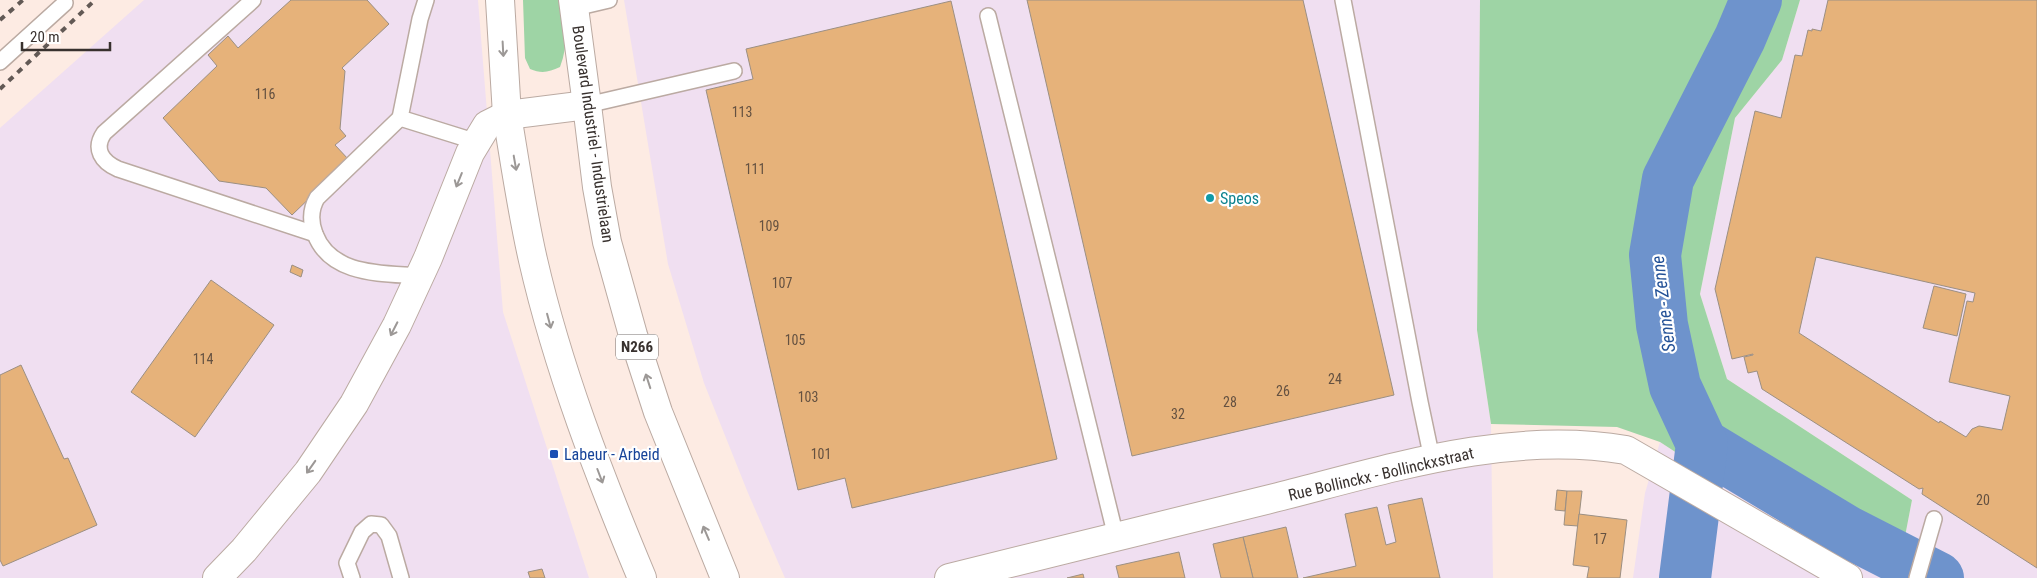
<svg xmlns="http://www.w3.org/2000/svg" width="2037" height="578" viewBox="0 0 2037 578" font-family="'Roboto Condensed',sans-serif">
	<rect width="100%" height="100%" fill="#fdebe3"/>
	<!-- industrial -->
	<g fill="#f0dff1">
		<path d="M144,0H478L503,312L589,578H0V128Z"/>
		<path d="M624,0H1480L1477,330L1491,424L1493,578H785L748,493L704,383L668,264Z"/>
		<path d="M1800,0H2037V578H1897L1912,500L1727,379L1700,294L1735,118L1782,60Z"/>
		<path d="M1660,442L1786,524L1893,578H1633L1645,493Z"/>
	</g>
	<!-- green -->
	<g fill="#9ed4a5">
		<path d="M523,0H563C566,23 569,44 560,67C549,72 542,74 530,69L525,58Z"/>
		<path d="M1480,0H1800L1782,60L1735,118L1700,294L1727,379L1912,500L1897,578H1893L1786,524L1660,442L1617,427L1491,424L1477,330Z"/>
	</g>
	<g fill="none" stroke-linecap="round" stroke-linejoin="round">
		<!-- river -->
		<g stroke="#6e93cc" stroke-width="52">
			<path d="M1702,444L1848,532L1938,578"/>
			<path d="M1685,578L1702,444L1675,386L1662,325L1655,255L1668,179L1740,38L1756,0"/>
		</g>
	</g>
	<!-- building -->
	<g fill="#e6b27a" stroke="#9b8f83" fill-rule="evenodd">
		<path d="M291,0H367L389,24L342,68L345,71L340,129L346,136L335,145L349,160L292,215L266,188L219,181L163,118L217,66L208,55L228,36L238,48Z"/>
		<path d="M1027,0H1303L1394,395L1132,456Z"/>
		<path d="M1828,0H2037V568L1922,494L1923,488L1919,489L1762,389L1757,371L1748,373L1744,357L1753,355V354L1732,359L1715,289L1755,111L1781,118L1795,55L1802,56L1808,30L1812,31V29L1821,31ZM1816,257L1975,293L1973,302L1967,301L1949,382L2010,396L2002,430L1979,426L1972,429L1966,437L1940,421L1939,423L1799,333Z"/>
		<path d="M951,1L1057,459L852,508L845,478L798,490L706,90L753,79L746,49Z"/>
		<path d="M292,265L303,270L301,277L290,272Z"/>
		<path d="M211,280L274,325L195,437L131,392Z"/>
		<path d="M1934,286L1966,294L1957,336L1923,328Z"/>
		<path d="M21,365L64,459L68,458L97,525L3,566L0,560V375Z"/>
		<path d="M1557,490L1567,491L1565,511L1555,510Z"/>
		<path d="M1567,491H1582L1578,526L1564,525Z"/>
		<path d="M1422,498L1440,578H1303L1356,566L1345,514L1377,507L1386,545L1396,542L1388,505Z"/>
		<path d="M1579,514L1627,520L1620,578H1587L1589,567L1573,565Z"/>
		<path d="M1286,527L1298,578H1253L1243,537Z"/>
		<path d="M1243,537L1253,578H1221L1213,544Z"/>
		<path d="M1179,552L1185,578H1119L1116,566Z"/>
		<path d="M542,569L545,578H530L528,572Z"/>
		<path d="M1083,574L1084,578H1067Z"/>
	</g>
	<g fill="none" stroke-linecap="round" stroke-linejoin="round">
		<defs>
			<g id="lane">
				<path d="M253,0L104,133C93,149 102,162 118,169L315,234"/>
				<path d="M426,0L420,19L400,118L477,142"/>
				<path d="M1343,0L1420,402L1432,459"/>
				<path d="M575,8L609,0"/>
				<path d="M988,16L1116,537"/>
				<path d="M0,62L65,3"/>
				<path d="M587,105L734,71"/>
				<path d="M400,118L317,198C310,210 310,221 315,234C331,276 382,273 419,276"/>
				<path d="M352,578L347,563L362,532L371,524L381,525L389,536L401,578"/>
				<path d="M1917,578L1934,519"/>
			</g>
			<path id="street" d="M949,578C1057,551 1166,525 1274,498C1389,469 1507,430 1626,450L1848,578"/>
			<g id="primary">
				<path d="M507,115C515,163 522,212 533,260C558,369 599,475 642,578"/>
				<path d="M217,578L244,550L308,472L354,404L397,325L428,258L470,153L487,125L507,115L587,105L597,187L607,242L633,335L658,412L725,578"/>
			</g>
			<g id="highway">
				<path d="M500,0L507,115"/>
				<path d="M573,0L587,105"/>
			</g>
		</defs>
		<!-- lane casing -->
		<use href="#lane" stroke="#bbaaa2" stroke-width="18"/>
		<!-- street casing -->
		<use href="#street" stroke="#bbaaa2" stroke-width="30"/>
		<!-- primary casing -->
		<use href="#primary" stroke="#bbaaa2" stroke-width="30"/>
		<!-- highway casing -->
		<use href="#highway" stroke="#bbaaa2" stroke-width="30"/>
		<!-- lane -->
		<use href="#lane" stroke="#fff" stroke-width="15"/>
		<!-- street -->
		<use href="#street" stroke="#fff" stroke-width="28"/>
		<!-- primary -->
		<use href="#primary" stroke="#fff" stroke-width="28"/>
		<!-- highway -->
		<use href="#highway" stroke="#fff" stroke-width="28"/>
		<!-- rail -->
		<g stroke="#625955" stroke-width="4" stroke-dasharray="6 6" stroke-linecap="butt">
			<path d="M0,20L23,0"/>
			<path d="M0,89L95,0"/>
		</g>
	</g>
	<!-- one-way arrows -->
	<defs><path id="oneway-shaft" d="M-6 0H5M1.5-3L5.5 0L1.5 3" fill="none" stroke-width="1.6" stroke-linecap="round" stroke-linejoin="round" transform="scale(1.25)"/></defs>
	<g stroke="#9c9896">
		<use href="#oneway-shaft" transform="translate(503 49) rotate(87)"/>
		<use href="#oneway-shaft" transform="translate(515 163) rotate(80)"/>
		<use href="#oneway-shaft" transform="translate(459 180) rotate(112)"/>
		<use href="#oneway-shaft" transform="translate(549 321) rotate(75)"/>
		<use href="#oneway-shaft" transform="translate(394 329) rotate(117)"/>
		<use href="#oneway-shaft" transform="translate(648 381) rotate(-108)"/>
		<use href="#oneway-shaft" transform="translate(311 467) rotate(125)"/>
		<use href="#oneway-shaft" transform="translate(600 476) rotate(69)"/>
		<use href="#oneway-shaft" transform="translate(706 533) rotate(-113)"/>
	</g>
	<!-- markers -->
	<circle fill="#0f9aa8" stroke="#fff" stroke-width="2" cx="1210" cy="198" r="5"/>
	<rect fill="#1a4fb4" stroke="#fff" stroke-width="2" x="549" y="449" width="10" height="10" rx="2.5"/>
	<g text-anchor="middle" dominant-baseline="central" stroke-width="4.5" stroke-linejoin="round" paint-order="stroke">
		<!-- number labels -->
		<g font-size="14" fill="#645141">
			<text x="265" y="94">116</text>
			<text x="742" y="112">113</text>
			<text x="755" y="169">111</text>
			<text x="769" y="226">109</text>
			<text x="782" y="283">107</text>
			<text x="795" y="340">105</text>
			<text x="203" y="359">114</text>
			<text x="1335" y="379">24</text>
			<text x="1283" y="391">26</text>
			<text x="808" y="397">103</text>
			<text x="1230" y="402">28</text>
			<text x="1178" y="414">32</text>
			<text x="821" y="454">101</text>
			<text x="1983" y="500">20</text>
			<text x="1600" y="539">17</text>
		</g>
		<!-- shield labels -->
		<rect fill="#fff" stroke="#746f6d" stroke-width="1" x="616" y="334.5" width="42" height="25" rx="4"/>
		<g font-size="15" font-weight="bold" fill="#38312e">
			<text x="637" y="347">N266</text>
		</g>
		<!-- street labels -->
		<g font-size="16" fill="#38312e" stroke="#fff">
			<text transform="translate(593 134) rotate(82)">Boulevard Industriel - Industrielaan</text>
			<text transform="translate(1381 474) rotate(-13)">Rue Bollinckx - Bollinckxstraat</text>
		</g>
		<!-- culture labels -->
		<g font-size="16" fill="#0d838f" stroke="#fff" text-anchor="start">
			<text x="1220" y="198">Speos</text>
		</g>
		<!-- transit labels -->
		<g font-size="16" fill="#164399" stroke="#fff" text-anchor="start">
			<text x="564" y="454">Labeur - Arbeid</text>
		</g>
		<!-- water labels -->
		<g font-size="18" font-style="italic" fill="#225096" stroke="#fff">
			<text transform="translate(1663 304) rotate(-97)">Senne - Zenne</text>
		</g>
	</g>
	<!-- scale -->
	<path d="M22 42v8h88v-8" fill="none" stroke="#38312e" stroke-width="2.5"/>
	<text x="30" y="42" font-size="15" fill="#38312e" stroke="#ffffff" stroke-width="4" paint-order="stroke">20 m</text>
</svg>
